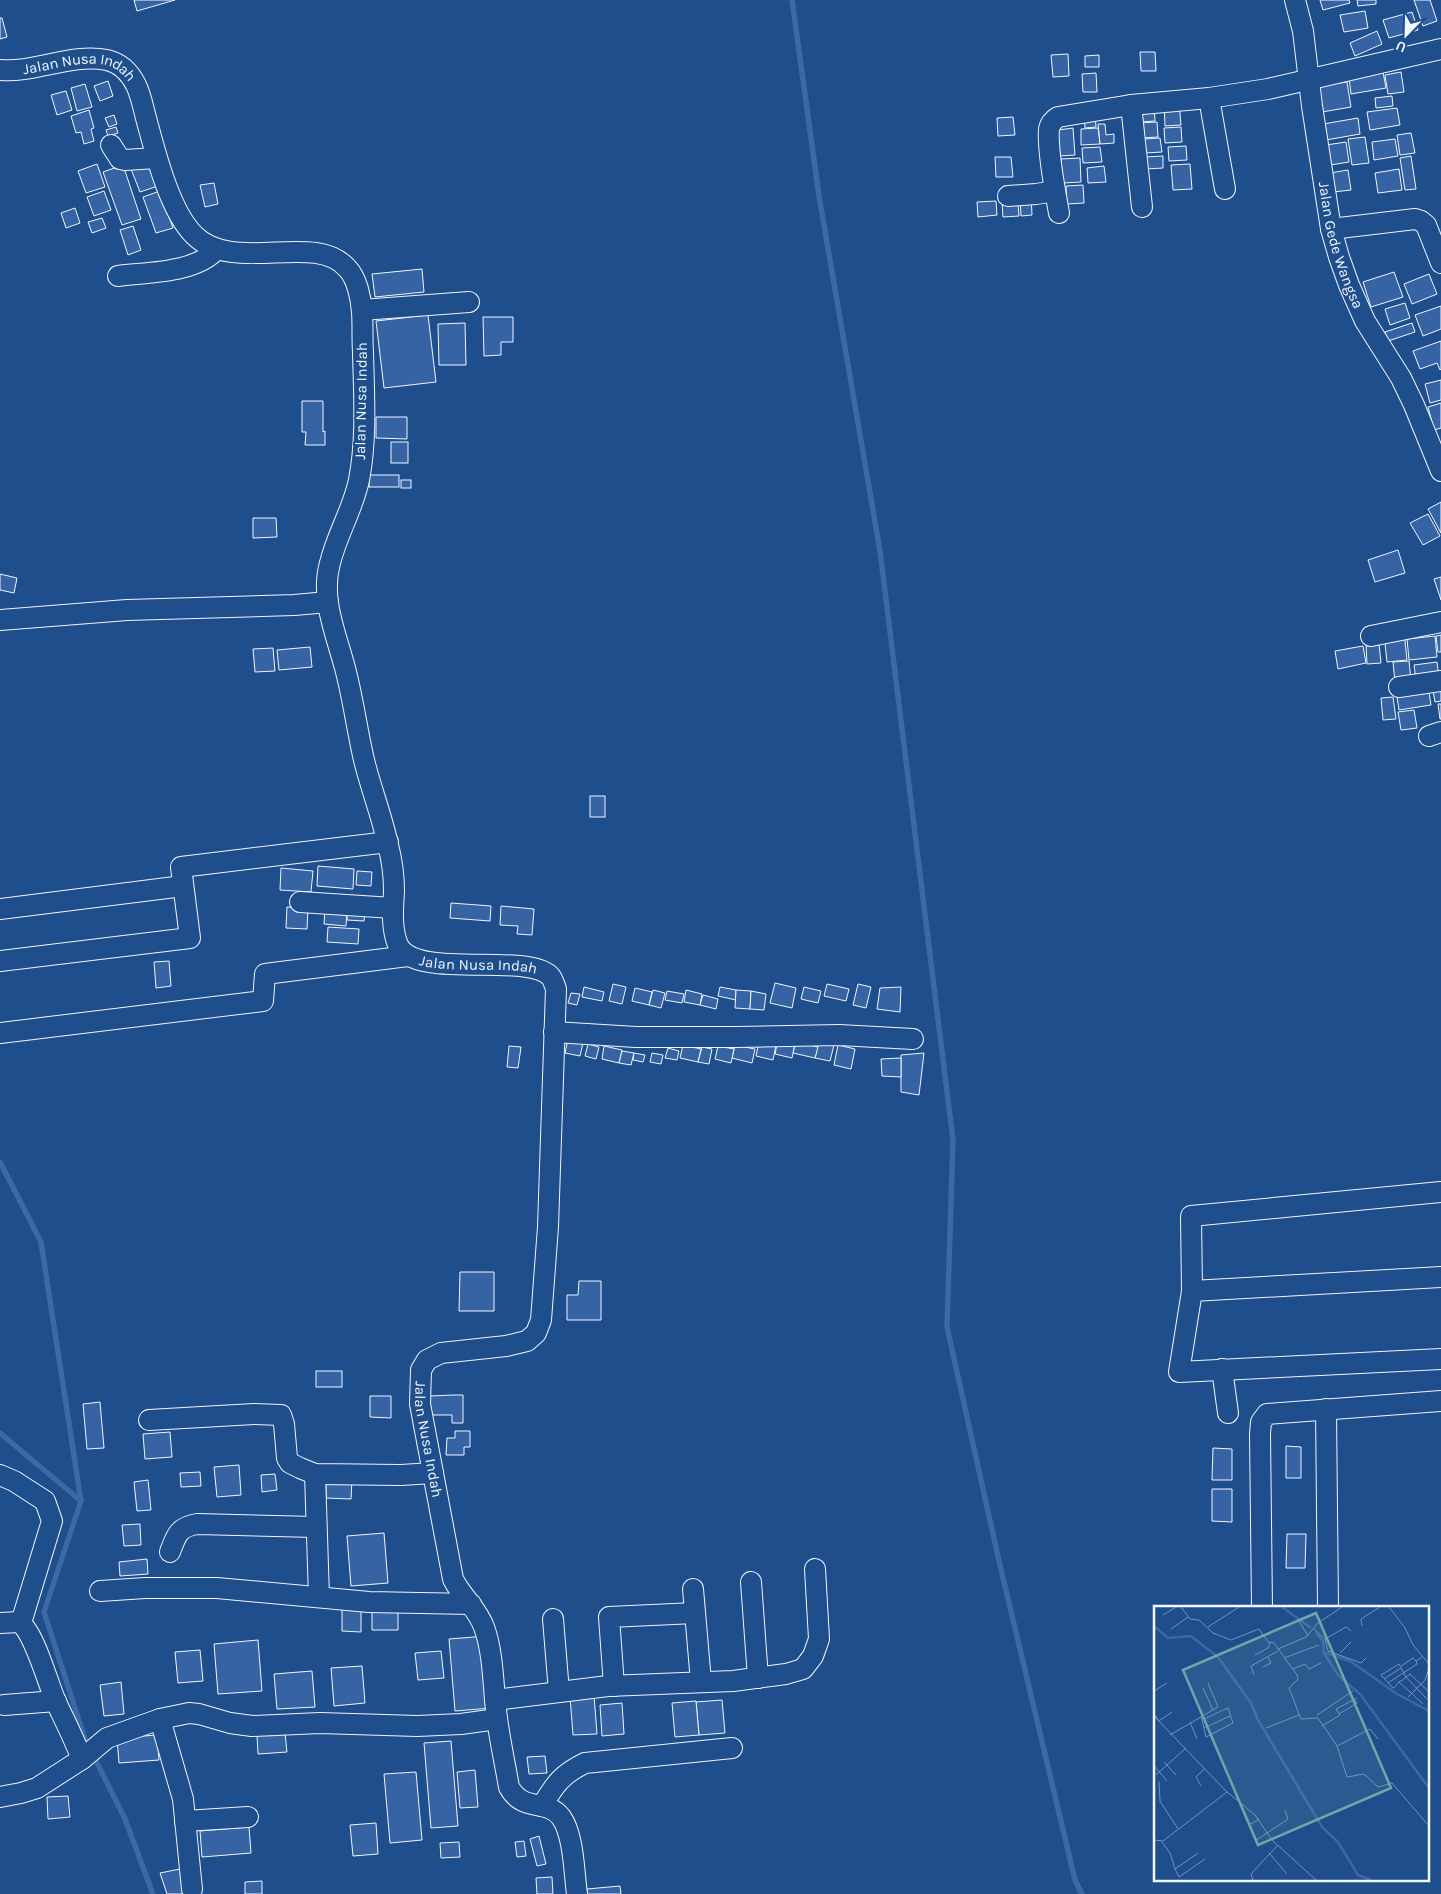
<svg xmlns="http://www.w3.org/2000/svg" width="1441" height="1894" viewBox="0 0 1441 1894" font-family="Karla,sans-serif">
	<rect width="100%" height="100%" fill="#1f4e8c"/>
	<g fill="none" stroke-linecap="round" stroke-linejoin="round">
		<!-- stream -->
		<g stroke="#3b69a3" stroke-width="5.5">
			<path d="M792,0L819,196L880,551L953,1140L947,1327L999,1561L1075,1880L1082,1894"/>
			<path d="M0,1162L41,1242L81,1501L44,1612L85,1739L125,1819L153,1894"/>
			<path d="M0,1433L81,1501"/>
		</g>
	</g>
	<!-- building -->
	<g fill="#3563a3" stroke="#f2f6ff">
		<path d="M134,0H175L137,11Z"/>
		<path d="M1320,0H1349L1350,3L1323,10Z"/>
		<path d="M1357,0H1376V4L1358,6Z"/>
		<path d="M1414,0H1430L1437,21L1423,26Z"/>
		<path d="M1365,11L1368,28L1344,32L1340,15Z"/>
		<path d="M1412,12L1418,30L1389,38L1383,20Z"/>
		<path d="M0,18H2L7,37L0,39Z"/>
		<path d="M1377,31L1382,44L1355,56L1350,43Z"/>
		<path d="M1140,52H1155L1156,71H1141Z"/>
		<path d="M1068,54L1069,76L1053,77L1051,55Z"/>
		<path d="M1099,55V67H1085V56Z"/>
		<path d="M1383,72L1386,88L1351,94L1349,77Z"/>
		<path d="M1401,72L1404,92L1388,94L1385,75Z"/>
		<path d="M1096,73L1097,92H1083L1082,74Z"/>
		<path d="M108,81L113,96L100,101L94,86Z"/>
		<path d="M1347,82L1351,107L1322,112L1318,86Z"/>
		<path d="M85,84L92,107L77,111L71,88Z"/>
		<path d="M66,91L72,110L57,115L51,95Z"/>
		<path d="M1392,96L1393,106L1376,108L1375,98Z"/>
		<path d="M1179,102L1181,125L1165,126L1164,103Z"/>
		<path d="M1154,104L1155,121L1139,122L1138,105Z"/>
		<path d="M1397,108L1400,125L1370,130L1367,112Z"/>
		<path d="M89,110L94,128L91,129L94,141L84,144L81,132L76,133L71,116Z"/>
		<path d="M1084,114H1095L1096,127L1085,128Z"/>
		<path d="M114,115L117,124L109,127L105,118Z"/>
		<path d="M1013,117L1015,135L998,136L997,118Z"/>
		<path d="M1358,118L1360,134L1326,140L1323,124Z"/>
		<path d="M1157,122L1158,137L1141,138L1140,123Z"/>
		<path d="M1098,124H1105L1106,135L1114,134V143L1100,144Z"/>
		<path d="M116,127L118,133L108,136L106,130Z"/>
		<path d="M1181,127L1182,142L1165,143L1164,128Z"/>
		<path d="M1073,128L1075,155L1060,156L1058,130Z"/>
		<path d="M1098,128L1100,144L1081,145V129Z"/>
		<path d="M1411,133L1415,153L1400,155L1397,135Z"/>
		<path d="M1365,137L1369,163L1352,165L1348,139Z"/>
		<path d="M1160,138L1162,152L1145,153L1144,139Z"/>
		<path d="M1395,139L1398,156L1374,160L1372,142Z"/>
		<path d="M1346,142L1349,162L1330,165L1326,145Z"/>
		<path d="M1186,146L1187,160L1169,161L1168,147Z"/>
		<path d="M1100,147L1102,162L1083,163L1082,148Z"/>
		<path d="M1163,156V168L1146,169L1145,157Z"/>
		<path d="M1411,156L1416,189L1405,190L1400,158Z"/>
		<path d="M995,157H1011L1013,177H996Z"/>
		<path d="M1080,158L1081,182L1063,183L1061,159Z"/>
		<path d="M150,162L158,186L140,192L131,169Z"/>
		<path d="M97,164L105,187L86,193L78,171Z"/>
		<path d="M1190,164L1192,189L1173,190L1171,165Z"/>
		<path d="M123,165L141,219L122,225L103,172Z"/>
		<path d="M1104,166L1106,182L1088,183L1087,168Z"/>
		<path d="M1399,169L1402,190L1378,193L1375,173Z"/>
		<path d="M1348,170L1351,190L1333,192L1330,173Z"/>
		<path d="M214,183L218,204L205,207L200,185Z"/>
		<path d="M1083,185L1084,203L1067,204L1066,186Z"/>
		<path d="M104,191L111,210L94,216L87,197Z"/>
		<path d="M160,191L173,228L156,233L143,197Z"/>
		<path d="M1031,195L1032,215L1021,216L1020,196Z"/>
		<path d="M996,201L997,215L978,217L977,202Z"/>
		<path d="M1018,202L1019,216L1003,217L1002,203Z"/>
		<path d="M75,208L80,223L66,228L61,213Z"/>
		<path d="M102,218L106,228L92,233L88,222Z"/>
		<path d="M133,226L141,250L128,255L120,230Z"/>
		<path d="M422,269L424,292L375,297L372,274Z"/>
		<path d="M1394,272L1403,297L1371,307L1363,282Z"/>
		<path d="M1429,274L1437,294L1412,304L1404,284Z"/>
		<path d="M1405,303L1410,318L1390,325L1385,309Z"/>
		<path d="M1441,306V329L1423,336L1415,315Z"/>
		<path d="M428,315L436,382L384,388L376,321Z"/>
		<path d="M483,317H513V342H501V355L484,356Z"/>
		<path d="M465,323L466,365H439L438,324Z"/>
		<path d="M1412,323L1415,332L1388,341L1385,332Z"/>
		<path d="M1441,341V369L1440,370L1437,363L1420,369L1413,351Z"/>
		<path d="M1441,380V400L1430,403L1425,384Z"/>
		<path d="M302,401H323V432L325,431V445H305L306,432H302Z"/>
		<path d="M1441,403V428L1434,430L1428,407Z"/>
		<path d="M376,417H407V439L376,438Z"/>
		<rect x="391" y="442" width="17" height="21"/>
		<rect x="369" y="475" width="30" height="12"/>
		<rect x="401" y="480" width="10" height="8"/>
		<path d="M1441,502V533L1428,509Z"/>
		<path d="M1428,514L1440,536L1423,545L1410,523Z"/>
		<path d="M253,518H276L277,537L253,538Z"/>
		<path d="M1398,550L1405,573L1375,582L1368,560Z"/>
		<path d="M0,574L17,578L14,593L0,590Z"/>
		<path d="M1441,577V600L1434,579Z"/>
		<path d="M1404,632L1407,660L1387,662L1384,634Z"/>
		<path d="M1441,635V652H1438L1436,636Z"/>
		<path d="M1435,636L1437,657L1409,660L1407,639Z"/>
		<path d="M1366,644H1379L1381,663L1367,664Z"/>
		<path d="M1363,646L1366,663L1338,669L1335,651Z"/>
		<path d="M310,647L312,667L279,670L277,650Z"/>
		<path d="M273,648L275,671L255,672L253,649Z"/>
		<path d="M1409,661L1411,680L1395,682L1393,662Z"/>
		<path d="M1437,662L1439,678L1416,680L1414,665Z"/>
		<path d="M1441,684V701L1435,702L1432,685Z"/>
		<path d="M1428,686L1431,705L1399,710L1396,690Z"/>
		<path d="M1393,697L1396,719L1383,720L1381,698Z"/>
		<path d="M1438,704H1441V719H1440Z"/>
		<path d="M1414,710L1417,728L1401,730L1398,712Z"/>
		<rect x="590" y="796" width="15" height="21"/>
		<path d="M318,866L354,869L353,889L317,886Z"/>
		<path d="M281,868L313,871L311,892L280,890Z"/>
		<path d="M357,871L372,872L371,886L356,885Z"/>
		<path d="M451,903L491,906L490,921L450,918Z"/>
		<path d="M501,906L534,909L532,935L517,934L518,926L500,925Z"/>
		<path d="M287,907L308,908L307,929L286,928Z"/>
		<path d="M325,909L347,910L346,926L324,924Z"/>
		<path d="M347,910L365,911L364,921L347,920Z"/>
		<path d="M328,927L359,929L358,944L327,942Z"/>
		<path d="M169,961L171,986L156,988L154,962Z"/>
		<path d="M775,983L796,988L792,1008L770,1003Z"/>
		<path d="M613,984L626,987L622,1004L609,1001Z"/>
		<path d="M827,984L849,989L846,1001L824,996Z"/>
		<path d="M858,984L871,987L866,1008L853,1005Z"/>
		<path d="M584,987L604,992L602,1001L582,997Z"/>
		<path d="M720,987L736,990V1000L718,996Z"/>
		<path d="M804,987L821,991L818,1003L801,999Z"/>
		<path d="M901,987L900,1012L877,1009L880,988Z"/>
		<path d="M635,988L652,992L649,1005L632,1001Z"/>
		<path d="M653,990L665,993L661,1008L649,1005Z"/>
		<path d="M686,990L702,994L700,1005L684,1002Z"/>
		<path d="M736,990L751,991L750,1009L735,1008Z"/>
		<path d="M667,991L684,994L682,1003L665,1000Z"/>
		<path d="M751,991L766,994L764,1010L750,1009Z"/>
		<path d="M571,993L580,994L577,1005L568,1003Z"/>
		<path d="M703,995L718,999L716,1009L700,1005Z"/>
		<path d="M568,1039L583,1043L580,1056L565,1053Z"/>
		<path d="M778,1040L795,1044L792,1058L775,1054Z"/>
		<path d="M819,1041L834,1045L830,1061L815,1058Z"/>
		<path d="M759,1042L776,1045L773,1060L756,1056Z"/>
		<path d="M796,1042L818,1047L815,1058L793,1053Z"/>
		<path d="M588,1044L599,1047L596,1059L585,1056Z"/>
		<path d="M683,1045L701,1049L698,1062L680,1058Z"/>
		<path d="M735,1045L755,1049L752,1063L732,1058Z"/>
		<path d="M838,1045L855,1049L851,1069L834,1065Z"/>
		<path d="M509,1046L521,1047L518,1068L507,1067Z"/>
		<path d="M604,1046L622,1050L619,1063L602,1059Z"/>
		<path d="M718,1046L734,1049L731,1063L715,1059Z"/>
		<path d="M702,1047L712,1049L709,1064L698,1062Z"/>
		<path d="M668,1048L679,1051L677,1060L665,1058Z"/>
		<path d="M622,1051L634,1053L631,1065L619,1063Z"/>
		<path d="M634,1053L645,1055L643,1062L633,1060Z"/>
		<path d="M652,1053L663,1055L661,1064L650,1062Z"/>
		<path d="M924,1053L919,1095L901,1092V1055Z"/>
		<path d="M901,1058V1077L882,1076L881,1059Z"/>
		<path d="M460,1272H494V1311H459Z"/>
		<path d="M579,1281H601V1320H567V1295H578Z"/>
		<rect x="316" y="1371" width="26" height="16"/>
		<path d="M453,1395H463V1423H452V1415H430V1396Z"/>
		<path d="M370,1396H391V1418L370,1417Z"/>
		<path d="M100,1402L104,1448L87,1449L83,1404Z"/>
		<path d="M455,1431H470V1447H464V1455H446L447,1438H455Z"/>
		<path d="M170,1432L172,1457L145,1459L143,1434Z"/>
		<path d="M1286,1446L1301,1447V1478H1286Z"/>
		<path d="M1213,1448L1232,1449V1480H1212Z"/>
		<path d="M239,1465L241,1495L217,1497L214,1467Z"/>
		<path d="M200,1472L201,1486L181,1487L180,1473Z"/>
		<path d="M275,1474L277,1490L262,1492L261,1475Z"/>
		<path d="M326,1479H352L351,1499L326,1498Z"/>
		<path d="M148,1480L151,1510L137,1511L134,1482Z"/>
		<path d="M1212,1489H1232V1522L1212,1521Z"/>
		<path d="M140,1524L141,1545L124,1546L122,1525Z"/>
		<path d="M384,1533L388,1583L351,1586L347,1536Z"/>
		<path d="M1287,1534H1306L1305,1568H1286Z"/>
		<path d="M147,1559L148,1574L120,1576L119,1562Z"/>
		<path d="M342,1609L361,1610V1632L342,1631Z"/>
		<path d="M372,1609L398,1610V1630H372Z"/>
		<path d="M486,1636L492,1708L455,1711L449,1639Z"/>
		<path d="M258,1640L262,1691L218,1694L214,1644Z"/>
		<path d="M200,1650L203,1681L178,1683L175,1652Z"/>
		<path d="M441,1651L444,1678L418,1680L415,1653Z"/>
		<path d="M362,1666L365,1703L334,1706L331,1668Z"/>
		<path d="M312,1671L315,1707L277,1709L274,1674Z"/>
		<path d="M121,1682L124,1714L104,1716L100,1685Z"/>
		<path d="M594,1695L597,1734L573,1735L570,1697Z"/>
		<path d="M722,1700L725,1733L699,1735L696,1702Z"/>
		<path d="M696,1701L699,1735L675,1737L672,1703Z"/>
		<path d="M622,1703L624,1734L602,1736L600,1705Z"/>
		<path d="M285,1733L287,1752L258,1754L257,1735Z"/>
		<path d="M157,1735L159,1760L119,1763L117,1738Z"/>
		<path d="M451,1741L458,1826L431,1828L424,1743Z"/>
		<path d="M545,1756L547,1773L529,1774L527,1757Z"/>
		<path d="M475,1770L478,1807L460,1808L457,1772Z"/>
		<path d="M416,1772L422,1840L390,1843L384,1774Z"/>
		<path d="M68,1796L70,1817L48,1819L47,1797Z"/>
		<path d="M376,1823L378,1854L353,1856L350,1825Z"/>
		<path d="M249,1827L251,1853L202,1857L200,1831Z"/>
		<path d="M539,1836L546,1864L537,1866L530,1839Z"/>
		<path d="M524,1841L526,1856L517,1857L515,1842Z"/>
		<path d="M459,1842L460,1857L441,1858L440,1843Z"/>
		<path d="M180,1869L185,1894H167L160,1873Z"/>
		<path d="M552,1877L553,1894H537L536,1878Z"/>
		<path d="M262,1881V1894H245V1882Z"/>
		<path d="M620,1886L621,1894H587V1889Z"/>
	</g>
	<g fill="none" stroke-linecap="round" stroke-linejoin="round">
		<defs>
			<g id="minor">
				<path id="s1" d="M1295,0L1303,31L1312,106L1331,229L1339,257L1349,285L1365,321L1401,378L1414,405L1441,471"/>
				<path id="s2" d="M0,70C35,73 71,53 107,60C120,63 130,73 136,85C141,95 143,107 146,118C155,151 169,210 194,235C234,275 314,231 347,268C357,278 361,298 362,312C363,325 362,339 363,352C364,395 367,438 359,480C353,509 337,534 330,563C320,598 336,634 345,668C353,698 357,730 364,760C371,789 382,816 388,845C392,860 394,875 394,891C393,909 391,928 398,945C415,981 530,951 551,977C552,978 556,988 556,989L548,1227L541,1320L536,1333L527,1341L506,1346L441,1353L427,1360L421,1370L420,1404L453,1579C461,1596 477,1608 484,1627C494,1654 493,1690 497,1718C500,1741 505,1764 509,1787C523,1813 546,1798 561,1817C574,1835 574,1873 577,1894"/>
				<path d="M1209,98L1225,189"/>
				<path d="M1131,105L1142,207"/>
				<path d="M111,145L120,159L125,160L156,158"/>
				<path d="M1008,196L1036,194L1055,191"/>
				<path d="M1059,213C1055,191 1047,150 1049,129C1050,124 1053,120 1058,117L1131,105L1209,98L1268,89L1441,49"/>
				<path d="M1331,229L1415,219L1421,221L1426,225L1441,263"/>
				<path d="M118,276C149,272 196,273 217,249"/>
				<path d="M362,310L469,302"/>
				<path d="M0,620L127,610L294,605L328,602"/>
				<path d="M1371,636L1441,622"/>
				<path d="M1399,687L1441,681"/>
				<path d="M1429,736L1441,732"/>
				<path d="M300,902L393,908"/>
				<path d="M0,909L183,886"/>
				<path d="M0,961L190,938L181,867L388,842"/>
				<path d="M554,1032L636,1037H737L839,1035L913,1039"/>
				<path d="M0,1033L263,1001L265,974L408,956"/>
				<path d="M1441,1192L1191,1216L1192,1291L1179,1372L1441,1359"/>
				<path d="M1192,1291L1441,1277"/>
				<path d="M1222,1369L1228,1413"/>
				<path d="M1326,1409L1328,1608"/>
				<path d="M149,1420L254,1414L281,1415L284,1424L287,1458L290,1463L300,1468L315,1474L401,1475L433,1473"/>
				<path d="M315,1474L319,1597"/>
				<path d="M0,1475L14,1481L45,1501L52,1521L21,1623"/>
				<path d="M170,1552C176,1536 178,1527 197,1524L316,1527"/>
				<path d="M751,1582L758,1678"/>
				<path d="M693,1589L701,1682"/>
				<path d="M100,1591L145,1588H217L369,1602L471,1604"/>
				<path d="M1262,1608L1260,1434L1261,1422L1267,1414L1441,1401"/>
				<path d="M553,1619L559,1692"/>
				<path d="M0,1623L19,1622C34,1631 48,1684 56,1702C65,1721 74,1739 82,1759"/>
				<path d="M614,1686L609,1617L695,1613"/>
				<path d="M495,1700L608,1686L733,1681L786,1674L803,1669L813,1656L819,1639L815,1569"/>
				<path d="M4,1705L56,1701"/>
				<path d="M160,1719L183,1799L192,1889"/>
				<path d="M0,1797L21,1793L37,1788L82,1759L107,1738L160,1719L189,1713L199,1714L230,1723L252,1726L320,1723L417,1726L461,1724L497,1719"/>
				<path d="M542,1806C555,1784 562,1774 585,1763L732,1748"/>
				<path d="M185,1821L248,1817"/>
			</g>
		</defs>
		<!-- minor casing -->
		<use href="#minor" stroke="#f2f6ff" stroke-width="22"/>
		<!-- minor -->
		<use href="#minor" stroke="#1f4e8c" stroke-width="20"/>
	</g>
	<g text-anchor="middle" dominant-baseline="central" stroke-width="4" stroke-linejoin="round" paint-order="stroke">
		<!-- street labels -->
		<g font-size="15" fill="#f2f6ff" stroke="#1f4e8c">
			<text stroke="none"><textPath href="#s2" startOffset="82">Jalan Nusa Indah</textPath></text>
			<text stroke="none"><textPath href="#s1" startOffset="250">Jalan Gede Wangsa</textPath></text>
			<text transform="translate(361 401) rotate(-89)">Jalan Nusa Indah</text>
			<text stroke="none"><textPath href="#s2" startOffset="1252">Jalan Nusa Indah</textPath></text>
			<text stroke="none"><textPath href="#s2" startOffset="1882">Jalan Nusa Indah</textPath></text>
		</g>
	</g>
	<!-- overview -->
	<g transform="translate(1154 1606)">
		<rect width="275" height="275" fill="#1f4e8c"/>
		<path fill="none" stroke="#3b69a3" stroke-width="2.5" d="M128,1L157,22M0,20L14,32L37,30L64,51L97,97L104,114L168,221L184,236L204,269L217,274M162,27L169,35L170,47L184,69L206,88L275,182M172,47L196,55L243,88L275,105"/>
		<path fill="none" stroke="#7391ba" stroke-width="1" d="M27,1L36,13L45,14L59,27L77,34L105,23L114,36L120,37L143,69L144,73L135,82L147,113L164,112L183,140L193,171L210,168L224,181L238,177L275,220M235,1L251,22L259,39L275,58M9,9L22,1M145,15L154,30M208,20L207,13L226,1M54,21L85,1M17,23L34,11M160,23L171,33L192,21L197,25M171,33L174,45L207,57L212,52M124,43L152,31L164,17L188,1M186,47L197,36M101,49L114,42L116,37M130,52L165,39M247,60L259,52L262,55M109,61L117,57L114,51M139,63L151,58L155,63L167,57M100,69L97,60L124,45M230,73L247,62M245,76L269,98M234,77L263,58L262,55L268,51M49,82L59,104M0,85L13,77M254,91L271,74L275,62M273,93L252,71L245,58L227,69L239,82L241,81L245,76L250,73L252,71L255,69L256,68L275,86M0,108L5,115L18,106M185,108L203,97L200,93M163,109L199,85M0,110L71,184L101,209L118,234L162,274M47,110L48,114L52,131L79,117L74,102L48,114M36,116L43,133M168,120L186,109L182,103L203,92M50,122L76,110M112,122L145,109M16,129L64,101L54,77M183,140L216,123L224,133M10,156L22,169M1,161L13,175M2,169L32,142M5,175L6,195L24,223M47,180L42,171L51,162M91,212L97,218L105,213M0,234L9,235L73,186M101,235L134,213L131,204M8,236L16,247L21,263L44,247M115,247L133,268M21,263L25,271L51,253M99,274L97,268L124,239"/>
		<path fill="#6aa9a8" fill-opacity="0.15" stroke="#6aa9a8" stroke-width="2.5" d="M162,7L237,182L104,239L29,64Z"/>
		<rect width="275" height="275" fill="none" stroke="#f2f6ff" stroke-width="2.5"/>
	</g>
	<!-- north arrow -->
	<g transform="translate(1406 35) rotate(203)" stroke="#1f4e8c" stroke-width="4" paint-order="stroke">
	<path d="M0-4L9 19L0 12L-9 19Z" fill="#f2f6ff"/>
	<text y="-8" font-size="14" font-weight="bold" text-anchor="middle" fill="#f2f6ff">U</text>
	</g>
</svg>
